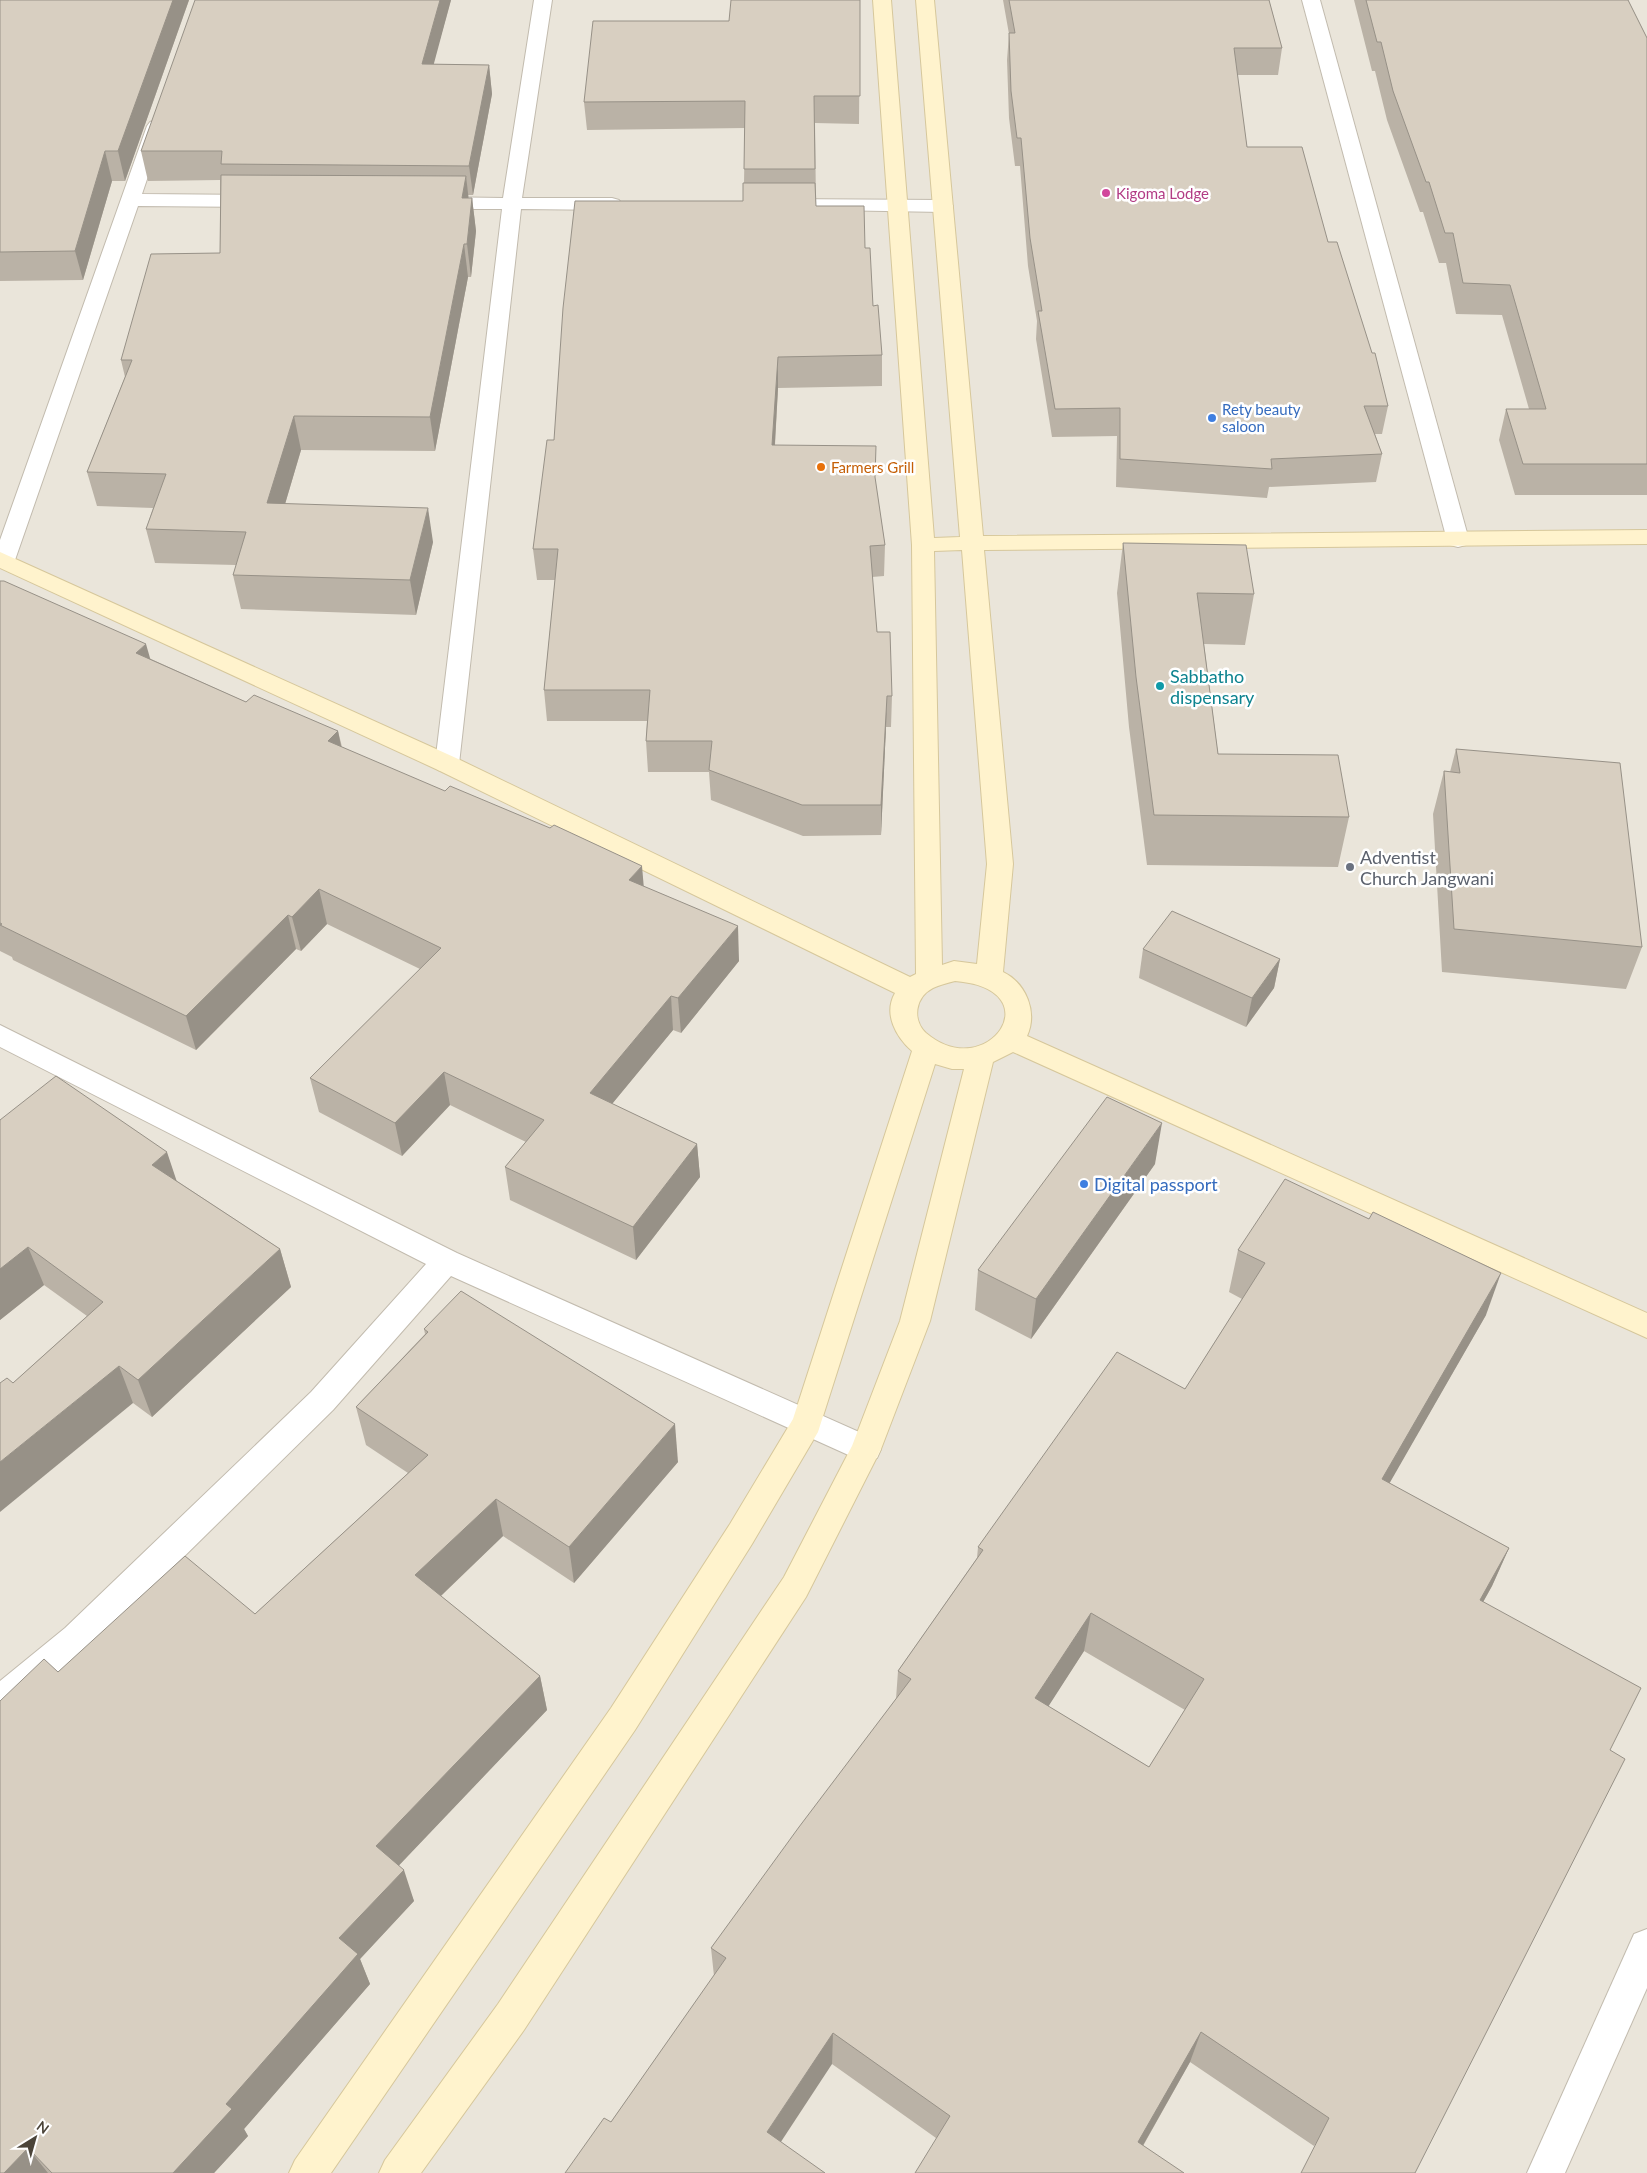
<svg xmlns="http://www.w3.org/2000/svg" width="1647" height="2173" viewBox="0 0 1647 2173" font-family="Lato,sans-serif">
	<rect width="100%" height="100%" fill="#f6f3ec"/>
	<!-- residential -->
	<rect fill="#eae5da" x="0" y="0" width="1647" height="2173"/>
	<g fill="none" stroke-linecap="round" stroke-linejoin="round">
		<defs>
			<g id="street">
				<path d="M534,0H552L522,198H612L619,200L622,204L619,208L612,210L521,209L459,764L456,770L447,772L438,770L435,764L502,209H435L428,207L425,203L428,199L435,197L503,198Z"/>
				<path d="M1302,0H1320L1469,540L1466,545L1458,547L1450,545L1447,540Z"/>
				<path d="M156,120L162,122L165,126L142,194L257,195L264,197L267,201L264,205L257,207L138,206L15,560L12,565L0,566V540L147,126L150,122Z"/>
				<path d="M777,199L943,200L950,202L953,206L950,210L943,212L770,209L767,205L770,201Z"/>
				<path d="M0,1025L457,1253L877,1440L881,1449L877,1458L866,1462L855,1458L451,1276L333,1410L89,1650L12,1713L0,1718V1681L65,1628L311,1392L426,1264L0,1047Z"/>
				<path d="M1647,1929V1988L1565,2173H1527L1634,1934Z"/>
			</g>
			<path id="secondary" d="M873,0H891L934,538L960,537L916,0H934L983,536L1647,530V544L984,550L1013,864L1003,972C1026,983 1038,1012 1027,1036L1647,1313V1338L1013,1052L993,1062L930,1321L881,1449L806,1597L524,2030L421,2173H379L385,2160L498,2004L784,1577L852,1446L900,1321L964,1069H952L935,1064L818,1432L752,1544L635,1730L331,2173H289L295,2160L611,1708L730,1524L793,1419L912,1051C896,1037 883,1014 895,993L438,770L0,568V552L456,758L910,977L916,974L912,545ZM962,550L987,864L977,964L954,961L942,965L934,551ZM955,981C1054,989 987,1085 926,1033C912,1020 915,997 933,988C939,985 947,983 955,981Z"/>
		</defs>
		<!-- street casing -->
		<use href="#street" stroke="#c2bbae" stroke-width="2"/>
		<!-- secondary casing -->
		<use href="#secondary" stroke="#d6c79b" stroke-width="2"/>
		<!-- street -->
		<use href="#street" fill="#fff" fill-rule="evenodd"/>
		<!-- secondary -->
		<use href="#secondary" fill="#fff3cd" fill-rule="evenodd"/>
	</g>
	<!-- wall -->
	<g fill="#bab2a6" fill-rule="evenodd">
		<path d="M0,0H189L125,181H112L83,280L0,281Z"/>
		<path d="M451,0L433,64L489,65L492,94L473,195H468V198H472L476,231L471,277H468L435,451L301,450L285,504L433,542L416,615L241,609L233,575L236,565L155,563L146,529L153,508L97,506L87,472L125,377L121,360L220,253V180L148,181L141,151Z"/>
		<path d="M860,0L859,124L815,123L816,206L865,248L873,306L882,355V386L778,388L775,445L875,479L885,545L884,576L872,577L877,632L892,696L891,727H886L881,835L803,836L711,800L709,772H648L646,741L647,721H547L544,690L555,580H537L533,549L554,440L743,201L744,183L745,128L587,130L584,102L729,21Z"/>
		<path d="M1003,0H1269L1282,48L1278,75H1237L1247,147L1328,242L1388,406L1382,434H1375L1382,454L1376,482L1269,487L1267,498L1116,487L1117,436L1052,437L1036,339L1037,321L1028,266L1020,166H1015L1009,118L1007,60L1009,34Z"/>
		<path d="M1354,0H1628L1647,38V495H1515L1499,440L1506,409H1529L1502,315L1456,314L1446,263H1439L1423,212H1420L1387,120L1375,71H1372Z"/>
		<path d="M1123,543L1254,594L1245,645L1204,644L1218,754L1349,817L1338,867L1147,865L1129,727L1117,593Z"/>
		<path d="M0,581L151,659L246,702L338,731L342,747L644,887L739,961L681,1033L673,1030L612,1104L697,1144L700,1177L636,1260L510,1200L505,1167L526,1142L450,1105L402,1156L319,1112L310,1078L420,969L327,924L301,951L296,949L196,1050L13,960L12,957L0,951Z"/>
		<path d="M1456,749L1642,947L1626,989L1442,972L1433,814L1444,771L1450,772Z"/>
		<path d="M1143,949L1280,959L1274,988L1246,1027L1139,978Z"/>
		<path d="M0,1120L177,1181L280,1249L291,1287L152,1417L133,1403L13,1383L87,1316L44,1285L0,1320Z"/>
		<path d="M1155,1164L1031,1339L975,1310L978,1270Z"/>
		<path d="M1238,1250L1486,1315L1389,1483L1509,1548L1492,1586L1483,1602L1610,1750L1314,2146L1190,2062L1143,2146L936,2138L832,2064L611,2122L714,1976L711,1948L896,1699L898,1671L977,1558L978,1547L1185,1389L1242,1299L1229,1292ZM1084,1651L1185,1710L1149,1767L1048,1706Z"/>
		<path d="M424,1329L678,1462L574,1583L503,1536L441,1596L540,1676L547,1710L399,1865L414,1901L360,1959L370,1984L244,2129L248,2136L214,2173H0L58,1672L255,1614L408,1473L366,1445L356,1407L425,1334Z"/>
	</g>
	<!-- shaded-wall -->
	<g fill="#979187">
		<path d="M173,0H189L125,181L118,151Z"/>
		<path d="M440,0H451L426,93L422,64Z"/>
		<path d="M489,65L492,94L473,195L469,166Z"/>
		<path d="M105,151L112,181L83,280L75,251Z"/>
		<path d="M466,176L470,210L462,198Z"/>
		<path d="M472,198L476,231L471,277L467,244Z"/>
		<path d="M464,244L468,277L435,451L430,417Z"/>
		<path d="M778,357V388L773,476L772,445Z"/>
		<path d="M294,416L301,450L275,538L267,503Z"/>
		<path d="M428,508L433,542L416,615L410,580Z"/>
		<path d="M146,644L156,679L136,653Z"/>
		<path d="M887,696L886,727L881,835V805Z"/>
		<path d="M338,731L345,766L328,741Z"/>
		<path d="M642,866L645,901L629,880Z"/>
		<path d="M319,889L327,924L301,951L292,917Z"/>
		<path d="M288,915L296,949L196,1050L186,1016Z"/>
		<path d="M738,926L739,961L681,1033L678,998Z"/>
		<path d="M1280,959L1274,988L1246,1027L1252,998Z"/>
		<path d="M671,996L673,1030L593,1127L590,1093Z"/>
		<path d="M444,1072L450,1105L402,1156L395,1123Z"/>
		<path d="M1162,1123L1155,1164L1031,1339L1036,1299Z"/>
		<path d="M697,1144L700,1177L636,1260L633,1227Z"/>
		<path d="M167,1152L180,1191L152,1165Z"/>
		<path d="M28,1247L44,1285L0,1320V1269Z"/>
		<path d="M280,1249L291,1287L152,1417L138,1380Z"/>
		<path d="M1501,1273L1486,1315L1369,1519L1382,1479Z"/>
		<path d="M119,1366L133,1403L0,1512V1462Z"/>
		<path d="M675,1424L678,1462L574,1583L569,1547Z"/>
		<path d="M496,1499L503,1536L425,1611L415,1575Z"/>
		<path d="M1509,1548L1492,1586L1463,1638L1480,1600Z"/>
		<path d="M1091,1613L1084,1651L1030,1735L1035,1698Z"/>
		<path d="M540,1676L547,1710L387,1878L376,1846Z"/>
		<path d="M404,1870L414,1901L360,1959L370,1984L244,2129L248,2136L214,2173H173L226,2104L339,1938Z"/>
		<path d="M1201,2032L1190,2062L1129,2170L1138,2142Z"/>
		<path d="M833,2033L832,2064L769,2160L767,2132Z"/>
		<path d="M28,2148L48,2173H4Z"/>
	</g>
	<!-- building -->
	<g fill="#d8cfc1" stroke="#979187" fill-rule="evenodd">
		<path d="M0,0H173L118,151H105L75,251L0,252Z"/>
		<path d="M195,0H440L422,64L489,65L469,166L221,164L222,151H141Z"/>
		<path d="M731,0H860V96H814L815,169H744L745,101L584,102L593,21H729Z"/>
		<path d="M1009,0H1269L1282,48H1234L1247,147H1302L1328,242H1337L1372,353H1375L1388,406H1364L1382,454L1271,459L1272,469L1120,459V408L1055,409L1038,311H1042L1030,238L1021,138H1017L1011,91L1009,33H1015Z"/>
		<path d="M1366,0H1628L1647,38V464H1523L1506,409H1546L1510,285L1463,283L1453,233H1445L1429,182H1426L1393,91L1381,42H1377Z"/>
		<path d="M221,175L466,176L462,198H472L467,244H464L430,417L294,416L267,503L428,508L410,580L233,575L246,532L146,529L166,474L87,472L132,360H121L151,254L220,253Z"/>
		<path d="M743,183H815L816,206H864L865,248H870L873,306L878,305L882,355L778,357L772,445L876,446L875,477L885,545L870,546L877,632H890L892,696H887L881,805H802L709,770L712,741H646L650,690H544L558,549H533L547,440H554L563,308L575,201H743Z"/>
		<path d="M1123,543L1246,545L1254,594L1197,593L1218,754L1338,755L1349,817L1154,815L1136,677Z"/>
		<path d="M0,581H4L146,644L136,653L246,702L254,695L338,731L328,741L445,791L450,786L550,828L554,825L642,866L629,880L738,926L678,998L671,996L590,1093L697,1144L633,1227L505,1167L544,1120L444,1072L395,1123L310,1078L441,948L319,889L292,917L288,915L186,1016L0,925L2,924L0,923Z"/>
		<path d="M1456,749L1620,763L1642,947L1454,929L1444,771L1460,773Z"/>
		<path d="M1172,911L1280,959L1252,998L1143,949Z"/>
		<path d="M56,1076L167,1152L152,1165L280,1249L138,1380L119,1366L0,1462V1383L7,1378L13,1383L103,1302L28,1247L0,1269V1120Z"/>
		<path d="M1107,1097L1162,1123L1036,1299L978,1270Z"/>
		<path d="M1285,1179L1369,1219L1373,1212L1501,1273L1382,1479L1509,1548L1480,1600L1641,1688L1610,1750L1625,1759L1415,2173H1301L1329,2118L1201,2032L1138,2142L1184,2173H915L950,2116L833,2033L767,2132L825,2173H565L604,2118L611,2122L726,1958L711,1948L799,1827L911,1679L898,1671L983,1550L978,1547L1117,1352L1185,1389L1265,1263L1238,1250ZM1091,1613L1204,1679L1149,1767L1035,1698Z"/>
		<path d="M461,1291L675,1424L569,1547L496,1499L415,1575L540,1676L376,1846L404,1870L339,1938L358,1954L226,2104L232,2109L173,2173H52L28,2148L4,2173H0V1701L44,1659L58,1672L185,1556L255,1614L428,1455L356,1407L428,1332L424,1329Z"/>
	</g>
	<!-- markers -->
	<circle fill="#d1479c" stroke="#fff" stroke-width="2" cx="1106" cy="193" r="5"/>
	<g fill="#3f7fe0" stroke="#fff" stroke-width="2">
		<circle cx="1212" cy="418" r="5"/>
		<circle cx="1084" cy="1184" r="5"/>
	</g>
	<circle fill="#e8710a" stroke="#fff" stroke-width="2" cx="821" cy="467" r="5"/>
	<circle fill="#0f9aa8" stroke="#fff" stroke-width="2" cx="1160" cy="686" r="5"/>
	<circle fill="#6b7280" stroke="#fff" stroke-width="2" cx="1350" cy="867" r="5"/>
	<g text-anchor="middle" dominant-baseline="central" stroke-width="5" stroke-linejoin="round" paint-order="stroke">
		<!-- far-hotel labels -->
		<g font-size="15" fill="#b23c85" stroke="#fff" text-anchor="start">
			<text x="1116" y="193">Kigoma Lodge</text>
		</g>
		<!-- far-shop labels -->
		<g font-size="15" fill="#366cbe" stroke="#fff" text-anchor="start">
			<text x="1222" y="409">Rety beauty<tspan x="1222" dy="17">saloon</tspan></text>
		</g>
		<!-- far-food labels -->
		<g font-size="15" fill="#c56008" stroke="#fff" text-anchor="start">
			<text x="831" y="467">Farmers Grill</text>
		</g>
		<!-- culture labels -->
		<g font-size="18" fill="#0d838f" stroke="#fff" text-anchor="start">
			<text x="1170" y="676">Sabbatho<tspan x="1170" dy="21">dispensary</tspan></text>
		</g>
		<!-- worship labels -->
		<g font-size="18" fill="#5b616d" stroke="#fff" text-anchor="start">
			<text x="1360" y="857">Adventist<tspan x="1360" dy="21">Church Jangwani</tspan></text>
		</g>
		<!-- shop labels -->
		<g font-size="18" fill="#366cbe" stroke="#fff" text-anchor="start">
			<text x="1094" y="1184">Digital passport</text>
		</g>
	</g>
	<!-- north arrow -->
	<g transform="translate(35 2138) rotate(37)" stroke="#ffffff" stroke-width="4" paint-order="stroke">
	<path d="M0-4L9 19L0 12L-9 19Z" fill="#4b4439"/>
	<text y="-8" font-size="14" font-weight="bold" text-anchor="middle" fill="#4b4439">N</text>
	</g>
</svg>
